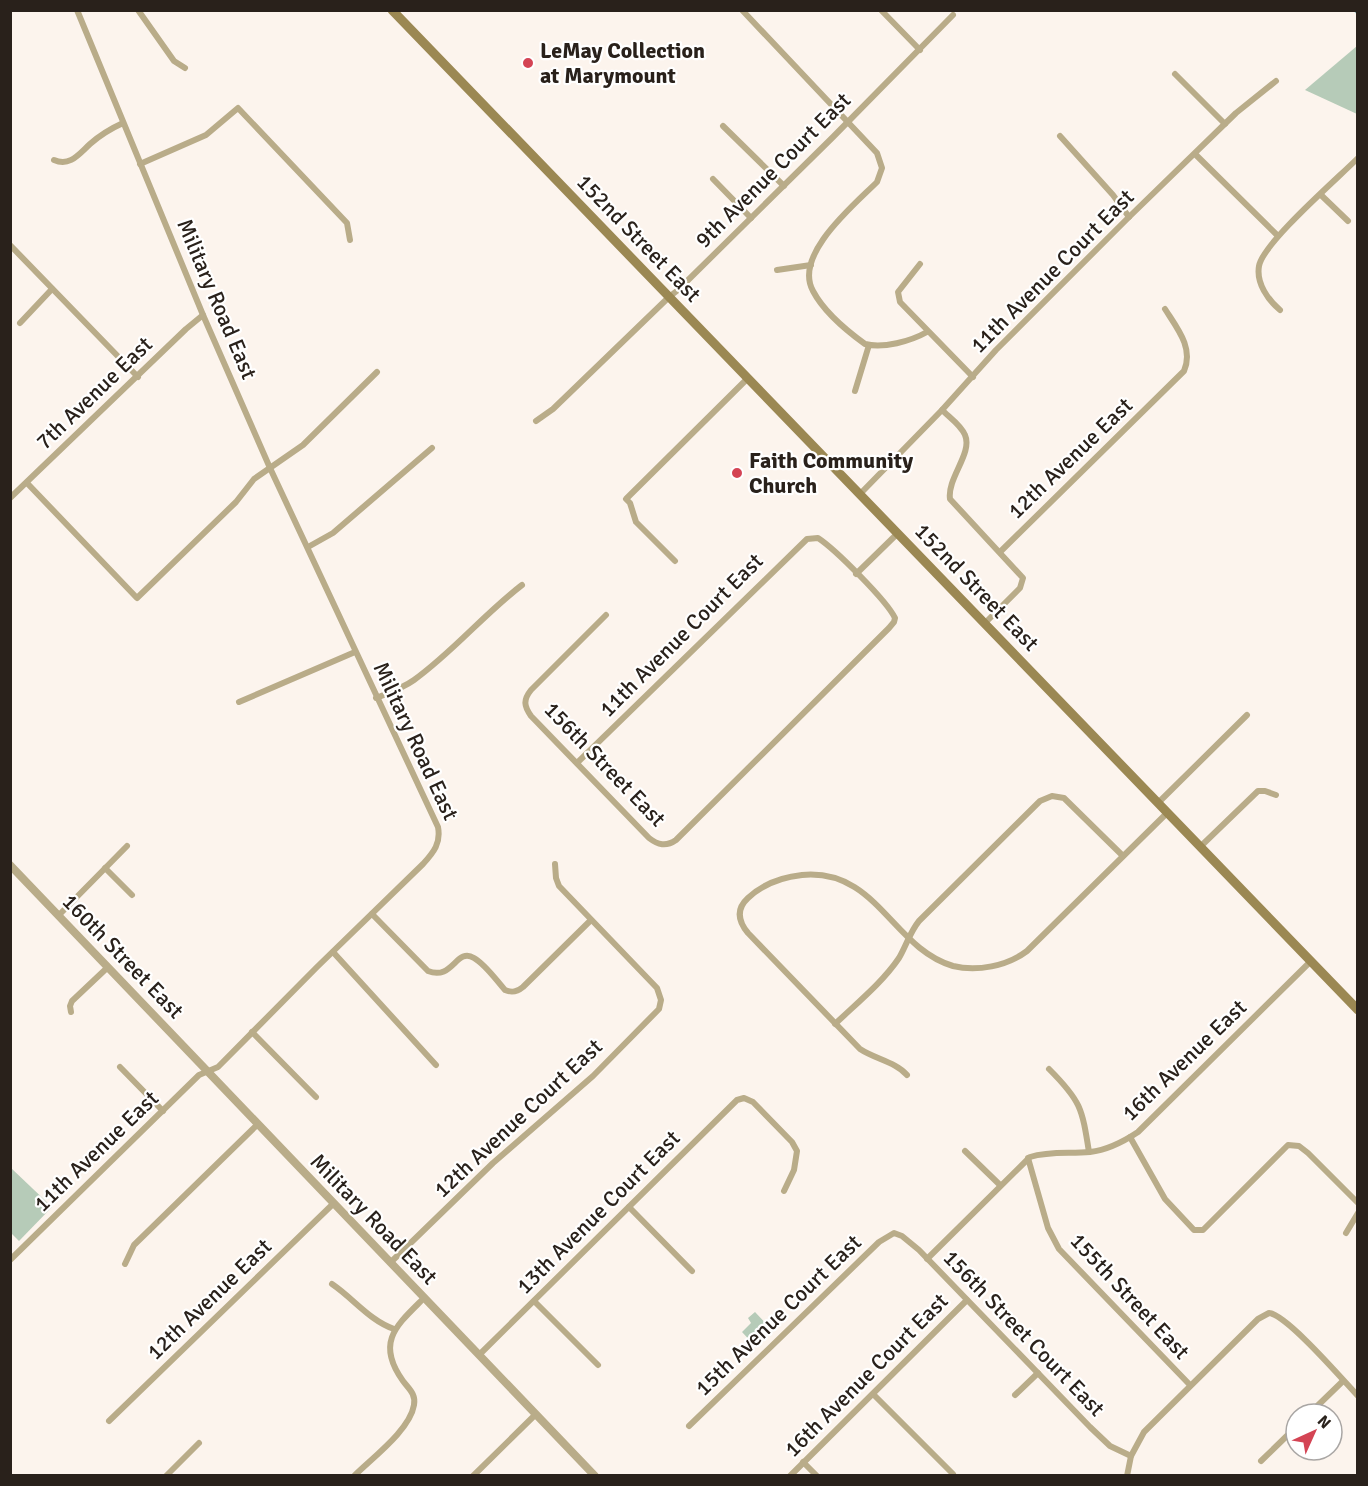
<svg xmlns="http://www.w3.org/2000/svg" width="1368" height="1486" viewBox="0 0 1368 1486" font-family="Signika,sans-serif">
	<rect width="100%" height="100%" fill="#fcf4ed"/>
	<!-- green -->
	<g fill="#b6cbb8">
		<path d="M1357,46V114L1305,90Z"/>
		<path d="M11,1168L52,1207L19,1241L11,1233Z"/>
		<path d="M755,1312L773,1331L756,1347L742,1332L751,1323L748,1318Z"/>
	</g>
	<g fill="none" stroke-linecap="round" stroke-linejoin="round">
		<!-- stream -->
		<path stroke="#81b0b6" stroke-width="2" d="M1354,10L1358,14"/>
		<!-- minor -->
		<g stroke="#b9ac89" stroke-width="6">
			<path d="M138,10L174,61L185,68"/>
			<path d="M742,10L877,153L882,168L877,182C854,205 793,255 813,291C824,312 847,331 865,344C883,349 911,341 927,332"/>
			<path d="M881,10L920,50"/>
			<path d="M1175,74L1225,124"/>
			<path d="M723,126L784,186"/>
			<path d="M1060,136L1113,195L1129,217"/>
			<path d="M1195,154L1278,236"/>
			<path d="M54,160C70,167 79,154 90,144C99,136 112,128 123,123"/>
			<path d="M140,164L206,135L238,108L347,223L350,240"/>
			<path d="M713,179L751,218"/>
			<path d="M1321,195L1348,221"/>
			<path d="M10,245L138,377"/>
			<path d="M920,264L898,292L900,302L973,377"/>
			<path d="M777,270L811,265"/>
			<path d="M1280,310C1268,300 1256,283 1259,266C1263,243 1337,179 1358,158"/>
			<path d="M20,323L52,289"/>
			<path d="M855,391L869,345"/>
			<path d="M942,410C949,417 961,425 965,435C973,453 947,478 950,499L1023,578L1020,588L985,623"/>
			<path d="M536,421L553,409L669,297L678,290L833,137L953,15"/>
			<path d="M27,483L137,598L236,502L254,479L303,445L377,372"/>
			<path d="M860,494L942,410L996,350L1129,217L1236,113L1276,81"/>
			<path d="M10,498L186,329L203,315"/>
			<path d="M308,547L333,533L432,448"/>
			<path d="M1000,552L1184,371C1194,348 1177,328 1165,309"/>
			<path d="M675,561L636,522L630,503L626,499L748,378"/>
			<path d="M856,574L898,533"/>
			<path d="M376,698C389,693 403,688 414,680C453,652 484,614 522,585"/>
			<path d="M239,702L355,652"/>
			<path d="M577,763L807,539L818,538C835,549 887,601 895,618L894,622L889,628L676,840C666,847 658,845 649,838L531,716C524,706 523,700 531,690L606,615"/>
			<path d="M1158,803L1247,715"/>
			<path d="M1200,847L1258,791H1265L1276,795"/>
			<path d="M105,868L132,895"/>
			<path d="M372,914L428,971C453,981 456,947 474,958C486,965 496,980 505,990C512,993 517,992 523,987L591,920"/>
			<path d="M59,915L127,846"/>
			<path d="M333,952L436,1065"/>
			<path d="M71,1012L70,1006L72,1001L108,967"/>
			<path d="M835,1024C857,1003 882,983 899,958C906,946 910,932 919,921L1040,801L1052,796L1064,798L1123,856"/>
			<path d="M252,1032L316,1097"/>
			<path d="M120,1067L163,1111"/>
			<path d="M1049,1069C1081,1101 1082,1108 1089,1152"/>
			<path d="M907,1075C896,1062 875,1059 860,1049L748,933C738,921 736,909 748,898C763,884 783,877 802,875C877,868 892,948 953,966C977,972 1007,966 1027,951L1167,813"/>
			<path d="M1130,1137L1165,1199L1194,1230H1203L1288,1145L1299,1146L1308,1153L1358,1203"/>
			<path d="M965,1151L1000,1185"/>
			<path d="M1028,1158L1048,1228L1059,1249L1190,1385"/>
			<path d="M629,1207L692,1271"/>
			<path d="M1346,1233L1358,1213"/>
			<path d="M927,1259L1030,1157C1050,1151 1070,1154 1090,1152C1108,1150 1123,1142 1138,1132L1311,961"/>
			<path d="M10,1260L199,1075L218,1067L317,967L423,864C434,852 441,843 438,827L270,468L203,315L77,10"/>
			<path d="M391,1262L493,1163L593,1076L659,1009L661,1000L657,988L559,886L556,878L555,864"/>
			<path d="M125,1264L134,1245L258,1124"/>
			<path d="M332,1284C354,1299 369,1320 394,1329"/>
			<path d="M534,1301L598,1365"/>
			<path d="M479,1355L737,1100L744,1098L753,1102L792,1142L797,1151L794,1170L784,1191"/>
			<path d="M873,1394L953,1474"/>
			<path d="M1015,1395L1038,1373"/>
			<path d="M1309,1414L1343,1381"/>
			<path d="M109,1421L334,1203"/>
			<path d="M689,1426L879,1242L894,1233L902,1236L919,1250L1090,1427L1110,1446L1131,1456"/>
			<path d="M1261,1461L1296,1427"/>
			<path d="M803,1462L817,1476"/>
			<path d="M166,1476L199,1443"/>
			<path d="M354,1476C372,1458 410,1430 414,1405C416,1394 409,1389 403,1381C375,1342 397,1325 424,1298"/>
			<path d="M473,1476L536,1414"/>
			<path d="M790,1476L967,1300"/>
			<path d="M1127,1476L1131,1456L1144,1432L1258,1319L1269,1313C1287,1315 1342,1379 1358,1396"/>
		</g>
		<!-- tertiary -->
		<path stroke="#b9ac89" stroke-width="8" d="M10,865L595,1476"/>
		<!-- secondary -->
		<path stroke="#9b8853" stroke-width="9" d="M392,10L1358,1010"/>
	</g>
	<!-- markers -->
	<g fill="#d44454" stroke="#fff" stroke-width="2">
		<circle cx="528" cy="63" r="6"/>
		<circle cx="737" cy="473" r="6"/>
	</g>
	<g text-anchor="middle" dominant-baseline="central" stroke-width="4.5" stroke-linejoin="round" paint-order="stroke">
		<!-- poi labels -->
		<g font-size="22" font-weight="bold" fill="#29211b" stroke="#fff" text-anchor="start">
			<text x="540" y="50">LeMay Collection<tspan x="540" dy="25">at Marymount</tspan></text>
			<text x="749" y="460">Faith Community<tspan x="749" dy="25">Church</tspan></text>
		</g>
		<!-- street labels -->
		<g font-size="22" fill="#29211b" stroke="#fff">
			<text transform="translate(773 170) rotate(-45)">9th Avenue Court East</text>
			<text transform="translate(639 238) rotate(46)">152nd Street East</text>
			<text transform="translate(1052 271) rotate(-45)">11th Avenue Court East</text>
			<text transform="translate(217 299) rotate(67)">Military Road East</text>
			<text transform="translate(94 393) rotate(-44)">7th Avenue East</text>
			<text transform="translate(1070 458) rotate(-44)">12th Avenue East</text>
			<text transform="translate(977 587) rotate(46)">152nd Street East</text>
			<text transform="translate(681 635) rotate(-45)">11th Avenue Court East</text>
			<text transform="translate(416 741) rotate(65)">Military Road East</text>
			<text transform="translate(605 764) rotate(46)">156th Street East</text>
			<text transform="translate(123 956) rotate(46)">160th Street East</text>
			<text transform="translate(1184 1060) rotate(-44)">16th Avenue East</text>
			<text transform="translate(518 1118) rotate(-43)">12th Avenue Court East</text>
			<text transform="translate(96 1151) rotate(-44)">11th Avenue East</text>
			<text transform="translate(598 1212) rotate(-45)">13th Avenue Court East</text>
			<text transform="translate(374 1219) rotate(46)">Military Road East</text>
			<text transform="translate(1130 1296) rotate(47)">155th Street East</text>
			<text transform="translate(209 1299) rotate(-44)">12th Avenue East</text>
			<text transform="translate(778 1315) rotate(-44)">15th Avenue Court East</text>
			<text transform="translate(1024 1333) rotate(46)">156th Street Court East</text>
			<text transform="translate(866 1375) rotate(-45)">16th Avenue Court East</text>
		</g>
	</g>
	<!-- border -->
	<rect width="1368" height="1486" fill="none" stroke="#29211b" stroke-width="24"/>
	<!-- north arrow -->
	<g transform="translate(1314 1432) rotate(45)"><circle r="28" fill="#ffffff" stroke="#a9a6a4" stroke-width="1.5"/>
	<path d="M0-4.5L10 22L0 15L-10 22Z" fill="#d44454"/>
	<text y="-9" font-size="16" font-weight="bold" text-anchor="middle" fill="#29211b">N</text>
	</g>
</svg>
